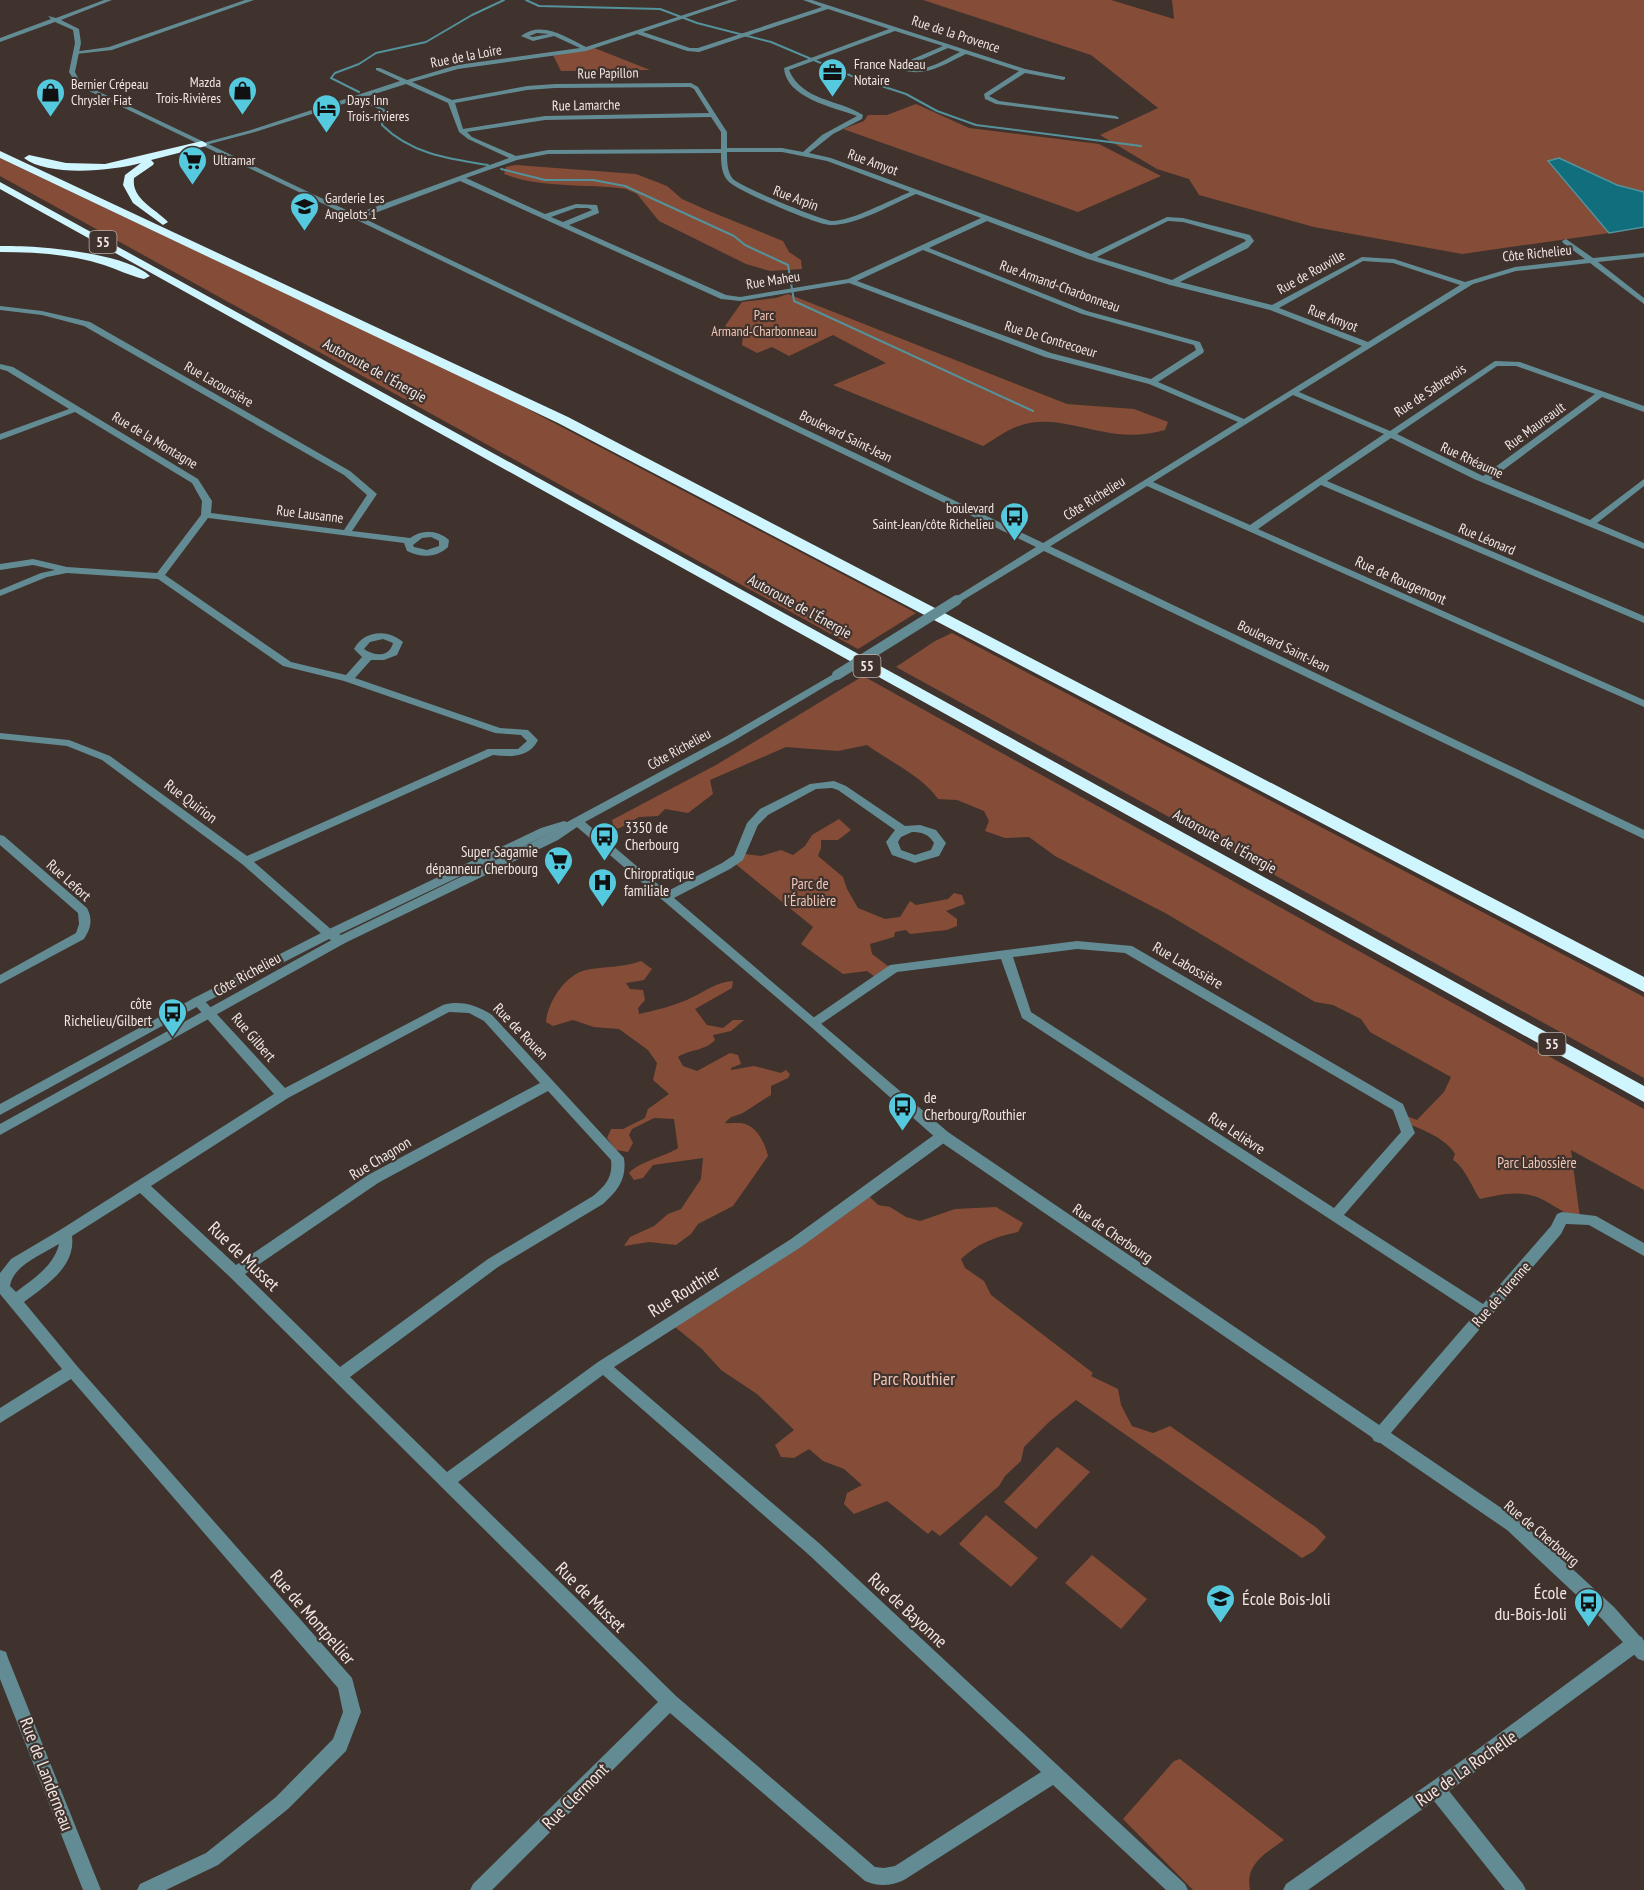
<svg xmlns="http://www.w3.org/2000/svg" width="1644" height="1890" viewBox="0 0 1644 1890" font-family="'PT Sans Narrow',sans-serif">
	<rect width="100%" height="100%" fill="#40322d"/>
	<!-- green -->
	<g fill="#854d37">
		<path d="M923,0H1111L1174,19L1172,0H1644V192L1617,185L1559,158L1548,162L1609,233L1462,254L1314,227L1199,195L1189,179L1157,169L1100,135L1158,108L1091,55Z"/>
		<path d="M592,47L650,70L561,71L553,55Z"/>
		<path d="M916,104L969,128L1099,144L1161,176L1078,212L843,129L864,121L868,115H887Z"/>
		<path d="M0,158L499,394L916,613L858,649L0,176Z"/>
		<path d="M516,165L636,174L667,186L682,199L709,211L783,241L789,252L801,260L802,269L770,271L746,264L659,221L637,194L626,189C585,183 544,189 504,174L506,167Z"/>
		<path d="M788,294L1067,404L1134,409L1168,422L1165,430C1148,435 1129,436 1110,433C1082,429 1047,415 1019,426C1006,430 994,440 983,446L833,385L886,363L833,335L789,356L772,347L757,353L742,345L743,335L725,326L742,302L776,298Z"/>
		<path d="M952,633L1644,997V1078L896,667L935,641Z"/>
		<path d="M863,676L1644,1109V1190L1571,1150L1580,1218C1563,1214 1552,1203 1537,1197C1518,1190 1498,1195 1480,1199C1472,1187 1464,1166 1453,1160L1455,1154C1446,1138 1421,1129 1404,1122L1401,1114L1417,1120L1444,1092L1451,1077L1370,1032L1361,1019L1333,1005L1315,1002L1167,914L1055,856L1029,837L1005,838L985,831L989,821L984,811L957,800L938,799C921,775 890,762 867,745L838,751L786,747L710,780L713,794L688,813L665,809L658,816L639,817L620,828L614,829L612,820L716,765Z"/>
		<path d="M839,819L851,830L838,840H821V848L818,856L843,877L847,889L858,908L885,919L900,917L910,901L916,905L948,899L954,893L962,895L965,904L946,911L957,919V926L947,930L910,934L906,930L895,932L894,937L870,944L872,954L892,969L878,979L867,971L843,974L801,944L813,927L733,862L745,854L761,856L781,850L793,855L805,846L812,835Z"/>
		<path d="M641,961L652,969L644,980L626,983L630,989L643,990L645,1000L638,1008L639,1014C657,1010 673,1006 689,999C704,992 716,982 733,981L732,988L695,1009L707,1025L723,1028L733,1020H744L731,1031L713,1035L715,1040C705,1051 690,1049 678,1057L683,1066L697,1071L730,1053L738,1055L741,1064L731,1068V1070L754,1066L781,1073L786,1070L790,1074L788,1078L771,1086V1095C762,1100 754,1106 746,1111C738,1117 731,1114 725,1123C730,1124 739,1122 745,1124C758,1128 765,1144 768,1156L733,1206L698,1224L691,1234L676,1245L649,1242L624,1246L630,1237L654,1226L668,1214L681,1209L701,1179L703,1158L653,1165L643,1178L634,1180L629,1173C638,1162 664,1157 678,1148L674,1119L654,1118L632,1129L629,1135L633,1143L628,1152L616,1150L607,1138L611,1129H623L645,1118L648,1109L669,1094L653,1080L657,1063L648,1050L619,1029L594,1027L573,1020L553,1026L546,1022C547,1003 566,974 586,970C604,966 623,968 641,961Z"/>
		<path d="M869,1196L878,1205L890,1207L906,1217L920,1221L955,1209L996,1207L1023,1223L1018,1232C995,1237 978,1243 961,1259L965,1268L984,1281L991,1295L1093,1373L1091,1376L1118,1389L1121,1405L1132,1426L1153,1433L1170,1426L1317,1528L1326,1537L1314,1551L1302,1558L1076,1400L1049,1422L1024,1447L1021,1461L1005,1476L999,1486L940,1536L932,1530L928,1534L887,1501L854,1514L844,1504L847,1493L862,1485L844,1469L823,1461L809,1449L794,1458L781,1457L775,1445L794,1430L757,1394L721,1370L702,1349L670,1323Z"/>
		<path d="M1057,1447L1090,1472L1036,1529L1004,1502Z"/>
		<path d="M986,1515L1038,1558L1011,1587L959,1544Z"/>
		<path d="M1092,1555L1147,1599L1121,1629L1065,1583Z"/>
		<path d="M1180,1759L1284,1840C1265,1854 1245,1864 1250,1890H1193L1123,1819L1174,1761Z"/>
	</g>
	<!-- water -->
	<path fill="#116e7d" stroke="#54929c" stroke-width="1.5" d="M1559,158L1617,185L1644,192V227L1609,233L1548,161Z"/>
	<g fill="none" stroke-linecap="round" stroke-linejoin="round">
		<!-- stream -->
		<g stroke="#54929c" stroke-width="2">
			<path d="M526,0L539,6L660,9L697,23L771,42L854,77L906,94L937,111L976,125L1141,146"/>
			<path d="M359,92L331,78L335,73L359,64L376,53L426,42L472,15L504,0"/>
			<path d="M363,101L384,110L382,125C411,154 449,159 488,165"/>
			<path d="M501,169L545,180H593L625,186L734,236L745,245L788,265L794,301L1033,411"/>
		</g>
		<!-- minor -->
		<g fill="#628b93" fill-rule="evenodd">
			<path d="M245,0H254L112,50L76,54L73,52L109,47Z"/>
			<path d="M729,0H738L643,32L690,48H698L822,7L803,0H812L1025,69L1065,77V79L1063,80L1025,73L989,96L999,101L1116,116L1119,118L1118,119L996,104L985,99L984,94L1019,71L966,54C945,64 923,79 900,69L901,64L943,46L895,31L789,70C802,101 838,99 863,115L862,119L833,134L809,153L831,158L1091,254L1167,217L1183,218L1250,235L1254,241L1248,248L1180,282L1272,305L1362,257L1394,259L1465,282L1515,267L1585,259L1563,243L1562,241L1566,239L1593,258L1644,253V257L1598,262L1644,298V304L1590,263L1516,271L1473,284L1299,392L1390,431L1495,361L1520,362L1644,406V412L1602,397L1491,479L1590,520L1644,479V486L1597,523L1644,543V549L1474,479L1391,438L1327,481L1644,616V623L1321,485L1258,529L1644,700V707L1147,486L1046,549H1040V545L1238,422L1149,384L1045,357L849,283L740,301L721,299L460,181L359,219H353V215L509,158L468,139L459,132L448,103L406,84L255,132L202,146L199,144L251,130L400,81L376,70V68H380L407,80L457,65L580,48L554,36L533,41L521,36C542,20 566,37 586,47ZM828,9L889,29L784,68C786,98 833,107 857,116L822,135L803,152L782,148H727V132L698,87L691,83L555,84L527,86L452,100L412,82L458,69L586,51L637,34L687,51L699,52ZM537,33L549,34L533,37L529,36ZM948,48L960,52C944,60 924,74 905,67ZM690,87L694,89L709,113L545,116L463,129L455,103L527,90L555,88ZM711,117L721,132V149L548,150L516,156L472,137L467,132L545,120ZM727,152H782L827,161L910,192C890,200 852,221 832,221C821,220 741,187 733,179C727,172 727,161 727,152ZM721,153C721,162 721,175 729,182C740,192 817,225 830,225C856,226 892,204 916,194L981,218L848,279L740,297L726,295L569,225L599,213L597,205L576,204L545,214L466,178L517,160L548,154ZM576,208H588L592,210L563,222L551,217ZM987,221L1088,259L1170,285L1270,310L1362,346L1244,419L1158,382L1203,353L1204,351L1200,342L1087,311L929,248ZM1168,221L1183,222L1244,239L1246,241L1172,280L1097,257ZM923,250L1082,314L1183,342L1194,345L1196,350L1151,379L1051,353L857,281ZM1363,261L1393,263L1460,285L1368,342L1279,308ZM1497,366H1516L1595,394L1483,476L1397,434ZM1293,395L1384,434L1250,525L1153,482Z"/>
			<path d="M0,306L42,311L90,322L350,471L377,494L352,531L410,538C423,529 437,530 449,540L448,547C436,558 421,558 407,551L404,543L208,518L165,575L291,662L346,675L362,657L354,649C364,630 388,629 403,642L397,655L384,660H371L355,678L500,728L528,730L538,740C529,758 511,757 493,755L254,862L333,931L345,937L347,940L345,943H337L325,937L242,864L102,760L67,746L0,739V733L69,740L110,756L247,856L488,749H518L527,741L521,735L495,733L344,681L283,666L158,579L67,573L47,577L0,596V590L41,573L55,570L33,565L0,570V564L33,559L67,567L157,573L201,515L202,501L192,483L75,412L0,440V434L69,409L7,371L0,369V364L13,367L198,479L212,501L211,513L344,530L367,495L344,475L84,326L42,315L0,310ZM431,537L439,541V546L427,550L414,547L413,545L422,538ZM383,639L393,643C389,658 374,656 364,649L370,642Z"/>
			<path d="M834,781L846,786L905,826L920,825L936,830L946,843L939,856L915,863L892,855L886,842L895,830L838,790L832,788L816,789L768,815L758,825L743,860L730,869L670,900H662L660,897L662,894L722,863L734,855L747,823L760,809L810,784ZM912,832C921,832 929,834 934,843L931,850L915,855L901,850L898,842L901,837Z"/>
			<path d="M0,835L4,836L87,908C93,920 91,928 84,939L0,984V975L76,933L79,924L78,913L0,845Z"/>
			<path d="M1077,941L1132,946L1403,1104L1415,1133L1344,1215L1483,1304L1551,1226L1557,1214L1562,1212L1596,1216L1644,1243V1256L1589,1225L1566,1224L1561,1234L1384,1441L1379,1443L1374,1441L1371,1436L1374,1431L1475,1314L1022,1018L1001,959L897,972L818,1026H810L808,1023L810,1020L890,965ZM1077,949L1125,953L1393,1110L1401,1132L1334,1208L1031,1012L1013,957Z"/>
			<path d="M198,997L202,998L285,1088L443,1005C460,1000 477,1005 492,1015L624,1158C627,1179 618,1190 603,1204L498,1267L350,1377L447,1472L598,1362L791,1239L938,1132H948L950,1136L948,1140L801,1247L614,1367L820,1544L1185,1884L1188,1890H1166L1053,1785L904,1880C891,1886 878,1887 865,1881L670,1713L492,1890H470L473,1884L658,1702L230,1277L140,1193L72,1236C76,1267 45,1286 24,1302L77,1366L352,1678L361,1712L346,1751L288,1809L218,1865L166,1890H137L140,1884L206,1853L276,1797L333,1739L343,1712L338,1688L71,1379L0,1423V1408L62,1369L0,1294V1273L11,1259L60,1230L274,1094L194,1004L192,1001L194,998ZM449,1012L469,1013L484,1021L540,1083L368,1175L236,1265L151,1186L288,1098ZM548,1091L611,1160C613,1177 606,1185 593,1196L488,1259L340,1367L245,1274L378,1183ZM59,1244C54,1266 33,1279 16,1292L10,1286C13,1265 43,1254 59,1244ZM603,1375L808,1554L1041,1772L895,1866L884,1868L875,1867L676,1696L458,1482Z"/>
			<path d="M1636,1635L1642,1637L1644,1642L1642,1649L1449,1791L1523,1884L1526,1890H1505L1434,1801L1308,1890H1283L1286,1884L1474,1752L1630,1637Z"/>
			<path d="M0,1650L6,1652L8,1658L101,1890H83L0,1679Z"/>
		</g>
		<!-- tertiary -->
		<g fill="#628b93" fill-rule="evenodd">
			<path d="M104,0H112L61,20L79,29L81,43L75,72L79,80L91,88L1644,830V839L1044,551L960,602H954V598L1036,547L87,90L75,82L69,72L75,43L73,30L55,22L0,42V38L51,19L48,16L56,18Z"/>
			<path d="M837,672L841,673V677L735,740L585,822L948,1132L1519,1520L1614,1607L1644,1641V1661L1638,1659L1602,1619L1507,1530L938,1140L810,1026L577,827L558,840L345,943L0,1135V1124L337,937L553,832L333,937L202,1004L0,1115V1104L194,998L325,931L541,828L564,821L567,822L727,736Z"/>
		</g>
		<!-- motorway -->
		<g fill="#cff6fe" fill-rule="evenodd">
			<path d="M202,141L207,144L206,146L151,160L154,163L153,165L134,178C131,199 156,209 168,222L163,225L133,203L123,185L125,175L141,163C112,171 48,177 24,158L29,155L66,163L105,164Z"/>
			<path d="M0,151L568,417L1644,977V992L558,423L0,158Z"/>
			<path d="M0,182L1644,1086V1102L0,189Z"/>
			<path d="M0,246C35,245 124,252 150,276L144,279C130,276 117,269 104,265C70,254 35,252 0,252Z"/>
		</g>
		<!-- tertiary-bridge -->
		<path stroke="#628b93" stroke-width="10" d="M837,675L957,600"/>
	</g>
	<!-- icons -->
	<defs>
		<symbol id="office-pin" viewBox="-11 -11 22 30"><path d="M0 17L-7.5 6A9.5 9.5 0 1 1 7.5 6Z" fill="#55cadf" stroke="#40322d"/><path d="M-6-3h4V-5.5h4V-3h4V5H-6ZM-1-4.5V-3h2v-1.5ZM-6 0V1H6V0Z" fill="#111"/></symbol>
		<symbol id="shop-pin" viewBox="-11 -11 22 30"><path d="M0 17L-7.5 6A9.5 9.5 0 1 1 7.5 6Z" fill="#55cadf" stroke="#40322d"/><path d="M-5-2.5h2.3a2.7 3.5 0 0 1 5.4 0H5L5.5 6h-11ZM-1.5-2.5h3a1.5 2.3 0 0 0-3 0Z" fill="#111"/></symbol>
		<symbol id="hotel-pin" viewBox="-11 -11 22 30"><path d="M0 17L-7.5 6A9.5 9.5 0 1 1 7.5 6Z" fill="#55cadf" stroke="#40322d"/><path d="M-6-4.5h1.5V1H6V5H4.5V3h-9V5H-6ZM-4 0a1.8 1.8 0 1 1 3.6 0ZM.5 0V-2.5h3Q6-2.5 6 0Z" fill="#111"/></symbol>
		<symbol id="supermarket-pin" viewBox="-11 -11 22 30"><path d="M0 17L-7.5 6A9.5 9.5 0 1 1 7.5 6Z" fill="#55cadf" stroke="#40322d"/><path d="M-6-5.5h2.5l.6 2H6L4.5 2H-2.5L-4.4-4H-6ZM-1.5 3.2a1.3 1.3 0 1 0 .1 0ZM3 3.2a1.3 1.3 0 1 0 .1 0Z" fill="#111"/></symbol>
		<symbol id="school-pin" viewBox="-11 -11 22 30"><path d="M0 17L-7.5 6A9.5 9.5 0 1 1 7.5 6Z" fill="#55cadf" stroke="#40322d"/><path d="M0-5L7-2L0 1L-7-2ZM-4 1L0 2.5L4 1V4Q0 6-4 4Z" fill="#111"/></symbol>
		<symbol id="bus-pin" viewBox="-11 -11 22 30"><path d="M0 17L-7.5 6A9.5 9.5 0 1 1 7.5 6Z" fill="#55cadf" stroke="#40322d"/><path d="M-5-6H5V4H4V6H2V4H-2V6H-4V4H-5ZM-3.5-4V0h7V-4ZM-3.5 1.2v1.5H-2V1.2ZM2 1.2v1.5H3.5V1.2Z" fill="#111"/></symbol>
		<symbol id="hospital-pin" viewBox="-11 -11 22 30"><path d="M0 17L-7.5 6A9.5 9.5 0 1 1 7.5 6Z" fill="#55cadf" stroke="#40322d"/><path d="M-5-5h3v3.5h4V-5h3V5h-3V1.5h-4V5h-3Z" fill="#111"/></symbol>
	</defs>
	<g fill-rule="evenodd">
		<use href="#office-pin" x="816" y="56" width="33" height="45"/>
		<use href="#shop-pin" x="226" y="74" width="33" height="45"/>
		<use href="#shop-pin" x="34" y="76" width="33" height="45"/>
		<use href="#hotel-pin" x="310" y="92" width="33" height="45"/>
		<use href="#supermarket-pin" x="176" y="144" width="33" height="45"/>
		<use href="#school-pin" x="288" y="190" width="33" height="45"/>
		<use href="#bus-pin" x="998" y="500" width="33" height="45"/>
		<use href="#bus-pin" x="588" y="820" width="33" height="45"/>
		<use href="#supermarket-pin" x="542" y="844" width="33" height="45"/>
		<use href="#hospital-pin" x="586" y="866" width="33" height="45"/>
		<use href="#bus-pin" x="156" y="996" width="33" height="45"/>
		<use href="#bus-pin" x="886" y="1090" width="33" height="45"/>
		<use href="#school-pin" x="1204" y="1582" width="33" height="45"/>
		<use href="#bus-pin" x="1572" y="1586" width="33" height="45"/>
	</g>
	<g text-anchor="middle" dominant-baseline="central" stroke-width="4.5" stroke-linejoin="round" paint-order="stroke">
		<!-- far-street labels -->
		<g font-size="14" fill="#f0e6e3" stroke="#40322d">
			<text transform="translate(956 34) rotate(18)">Rue de la Provence</text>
			<text transform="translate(466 56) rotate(-11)">Rue de la Loire</text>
			<text transform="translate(608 73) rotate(-1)">Rue Papillon</text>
			<text transform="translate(586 105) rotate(-1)">Rue Lamarche</text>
			<text transform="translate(873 162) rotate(20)">Rue Amyot</text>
			<text transform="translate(796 198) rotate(21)">Rue Arpin</text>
			<text transform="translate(1537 253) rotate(-6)">Côte Richelieu</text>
			<text transform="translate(1311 272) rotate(-29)">Rue de Rouville</text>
			<text transform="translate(773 280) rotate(-9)">Rue Maheu</text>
			<text transform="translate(1060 286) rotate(20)">Rue Armand-Charbonneau</text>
			<text transform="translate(1333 318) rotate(21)">Rue Amyot</text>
			<text transform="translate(1051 339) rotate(17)">Rue De Contrecoeur</text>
			<text transform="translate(219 384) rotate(30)">Rue Lacoursière</text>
			<text transform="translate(1430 390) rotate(-34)">Rue de Sabrevois</text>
			<text transform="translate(1535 426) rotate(-36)">Rue Maureault</text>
			<text transform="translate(846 436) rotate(26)">Boulevard Saint-Jean</text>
			<text transform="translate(155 440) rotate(31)">Rue de la Montagne</text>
			<text transform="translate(1472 460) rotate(25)">Rue Rhéaume</text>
			<text transform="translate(1094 498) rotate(-32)">Côte Richelieu</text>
			<text transform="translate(310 514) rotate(7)">Rue Lausanne</text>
			<text transform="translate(1487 539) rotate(23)">Rue Léonard</text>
			<text transform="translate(1284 646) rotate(26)">Boulevard Saint-Jean</text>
			<text transform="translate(679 749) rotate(-29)">Côte Richelieu</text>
		</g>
		<!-- far-poi labels -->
		<g font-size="14" fill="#f0e6e3" stroke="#40322d" text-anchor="start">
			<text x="854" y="64">France Nadeau<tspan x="854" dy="16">Notaire</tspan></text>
			<text x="221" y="82" text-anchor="end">Mazda<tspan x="221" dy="16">Trois-Rivières</tspan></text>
			<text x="71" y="84">Bernier Crépeau<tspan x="71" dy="16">Chrysler Fiat</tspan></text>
			<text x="347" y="100">Days Inn<tspan x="347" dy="16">Trois-rivieres</tspan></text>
			<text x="213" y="160">Ultramar</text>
			<text x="325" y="198">Garderie Les<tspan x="325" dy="16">Angelots 1</tspan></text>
			<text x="994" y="508" text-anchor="end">boulevard<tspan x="994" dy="16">Saint-Jean/côte Richelieu</tspan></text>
		</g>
		<!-- shield labels -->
		<g fill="#40322d" stroke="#bbb0ac" stroke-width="1.5">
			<rect x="89.5" y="231" width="27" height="22" rx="4.5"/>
			<rect x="853.5" y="655" width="27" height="22" rx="4.5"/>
			<rect x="1538.5" y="1033" width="27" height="22" rx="4.5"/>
		</g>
		<g font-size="14" font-weight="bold" fill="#f0e6e3">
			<text x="103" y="242">55</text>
			<text x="867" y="666">55</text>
			<text x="1552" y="1044">55</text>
		</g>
		<!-- far-park labels -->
		<g font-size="14" fill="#f1c6b6" stroke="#40322d">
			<text x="764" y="315">Parc<tspan x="764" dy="16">Armand-Charbonneau</tspan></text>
		</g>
		<!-- street labels -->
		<g font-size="15" fill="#f0e6e3" stroke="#40322d">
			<text transform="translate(375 370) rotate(29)">Autoroute de l'Énergie</text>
			<text transform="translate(1401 580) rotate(24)">Rue de Rougemont</text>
			<text transform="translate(800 606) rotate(29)">Autoroute de l'Énergie</text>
			<text transform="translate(191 801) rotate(37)">Rue Quirion</text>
			<text transform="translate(1225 841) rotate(29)">Autoroute de l'Énergie</text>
			<text transform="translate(69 880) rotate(42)">Rue Lefort</text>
			<text transform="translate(1188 965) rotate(30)">Rue Labossière</text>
			<text transform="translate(247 974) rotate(-29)">Côte Richelieu</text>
			<text transform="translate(521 1031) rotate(46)">Rue de Rouen</text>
			<text transform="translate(254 1037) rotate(49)">Rue Gilbert</text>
			<text transform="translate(1237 1133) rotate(33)">Rue Lelièvre</text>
			<text transform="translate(380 1158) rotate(-31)">Rue Chagnon</text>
			<text transform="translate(1113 1233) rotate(34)">Rue de Cherbourg</text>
			<text transform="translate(1501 1294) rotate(-49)">Rue de Turenne</text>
			<text transform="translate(1542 1533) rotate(40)">Rue de Cherbourg</text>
		</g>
		<!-- poi labels -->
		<g font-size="15" fill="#f0e6e3" stroke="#40322d" text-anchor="start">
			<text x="625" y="827">3350 de<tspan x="625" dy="17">Cherbourg</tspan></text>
			<text x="538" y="851" text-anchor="end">Super Sagamie<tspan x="538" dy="17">dépanneur Cherbourg</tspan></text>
			<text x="624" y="873">Chiropratique<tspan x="624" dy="17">familiale</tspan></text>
			<text x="152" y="1003" text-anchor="end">côte<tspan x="152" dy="17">Richelieu/Gilbert</tspan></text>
			<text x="924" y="1097">de<tspan x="924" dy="17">Cherbourg/Routhier</tspan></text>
		</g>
		<!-- park labels -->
		<g font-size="15" fill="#f1c6b6" stroke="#40322d">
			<text x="810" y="883">Parc de<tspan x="810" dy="17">l'Érablière</tspan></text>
			<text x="1537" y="1162">Parc Labossière</text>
		</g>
		<!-- near-street labels -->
		<g font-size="18" fill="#f0e6e3" stroke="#40322d">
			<text transform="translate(244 1256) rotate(44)">Rue de Musset</text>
			<text transform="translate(684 1291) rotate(-32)">Rue Routhier</text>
			<text transform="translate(591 1597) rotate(45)">Rue de Musset</text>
			<text transform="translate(908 1610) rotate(43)">Rue de Bayonne</text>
			<text transform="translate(313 1617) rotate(49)">Rue de Montpellier</text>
			<text transform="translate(1466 1768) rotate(-35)">Rue de La Rochelle</text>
			<text transform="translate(47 1774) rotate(69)">Rue de Landerneau</text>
			<text transform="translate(575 1796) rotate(-45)">Rue Clermont</text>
		</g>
		<!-- near-park labels -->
		<g font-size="18" fill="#f1c6b6" stroke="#40322d">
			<text x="914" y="1378">Parc Routhier</text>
		</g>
		<!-- near-poi labels -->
		<g font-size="18" fill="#f0e6e3" stroke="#40322d" text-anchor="end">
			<text x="1567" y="1592">École<tspan x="1567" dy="21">du-Bois-Joli</tspan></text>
			<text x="1242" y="1598" text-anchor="start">École Bois-Joli</text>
		</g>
	</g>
</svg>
